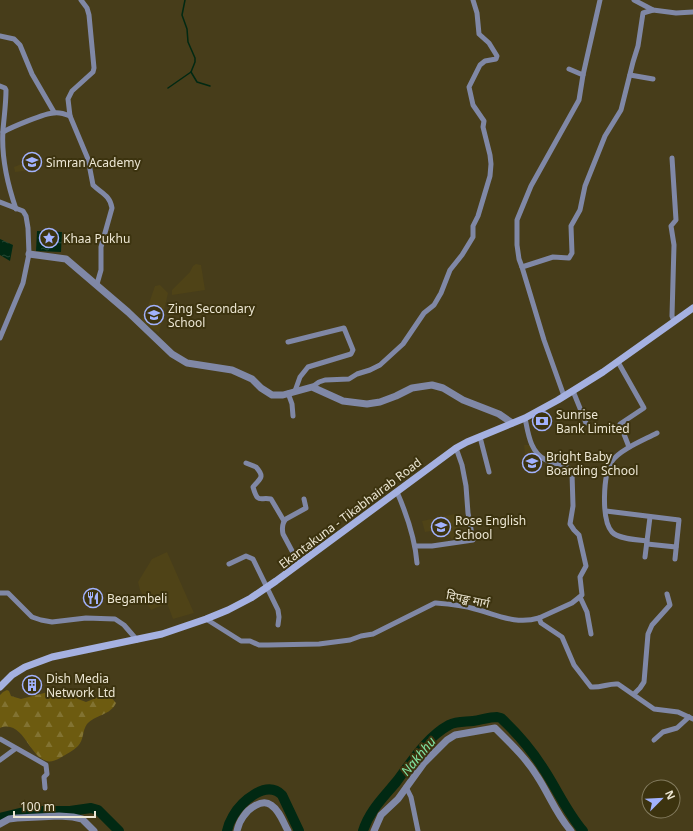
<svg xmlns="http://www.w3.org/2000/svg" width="693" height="831" viewBox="0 0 693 831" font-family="'Noto Sans','Noto Sans Devanagari',sans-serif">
	<defs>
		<pattern id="forest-firs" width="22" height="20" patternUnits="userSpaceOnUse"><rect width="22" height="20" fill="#6d5b10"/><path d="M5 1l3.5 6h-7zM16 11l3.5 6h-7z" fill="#827332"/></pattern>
		<pattern id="water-ripples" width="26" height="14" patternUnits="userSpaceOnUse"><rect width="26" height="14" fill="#012913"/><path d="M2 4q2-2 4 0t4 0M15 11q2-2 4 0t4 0" fill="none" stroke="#264834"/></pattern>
	</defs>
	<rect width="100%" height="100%" fill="#473d1a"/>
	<!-- built -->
	<g fill="#4f4317">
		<path d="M36,155L39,164L32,167V170L15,172L14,167L29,161L30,157Z"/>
		<path d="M196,264L201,265L205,290L172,295V290L190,272L193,266Z"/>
		<path d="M160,285L168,293L159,333L141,321L147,309L155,286Z"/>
		<path d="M524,445H531L537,454L539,471L527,472Z"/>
		<path d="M455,514L459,537L451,539L448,528L425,532L422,521Z"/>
		<path d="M167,552L194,613L173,619L167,603L151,610L140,590L138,582L152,559Z"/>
	</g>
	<!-- forest -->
	<path fill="url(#forest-firs)" d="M7,690L9,691L11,696L21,699L52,691L72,690L76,692L78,699L86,702L106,694L109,695L116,703C111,715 95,715 87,724C82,731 84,740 78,746C73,751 66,754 60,758C31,776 28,717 0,728V695L3,692Z"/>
	<!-- water -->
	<g fill="url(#water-ripples)">
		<path d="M37,231L62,232L61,252L36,251Z"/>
		<path d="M0,239L13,245L10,261L0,255Z"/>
	</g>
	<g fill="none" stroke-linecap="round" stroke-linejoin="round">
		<!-- stream -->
		<g stroke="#012913" stroke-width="1.5">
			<path d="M191,72L197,82L210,86"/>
			<path d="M168,88L191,72L195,62V58L188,42L187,29L182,15L185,0"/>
		</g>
		<!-- river -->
		<g stroke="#012913" stroke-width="10">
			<path d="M0,818L28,811H70L91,808L98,810L119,831"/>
			<path d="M227,831C228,826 230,821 233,816C241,802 266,779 282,795L299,831"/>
			<path d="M363,831C369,811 384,797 397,781C412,761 427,737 449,725C457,721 465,722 473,721C481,720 489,717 497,717L501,718C517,733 531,749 543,768C557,789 566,811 583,831"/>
		</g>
		<!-- minor -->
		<g stroke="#8088a6" stroke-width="5">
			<path d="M81,0L87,8L89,15L94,68L93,72L72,91L68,99L70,116L88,159L93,185C101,193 110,195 112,208L101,247V270L97,284"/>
			<path d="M634,0L653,10L676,13L693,12"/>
			<path d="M0,36L14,39L20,45L32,74L54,112"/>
			<path d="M569,69L583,75"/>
			<path d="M630,75L653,79"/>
			<path d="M0,86L5,88L6,90C6,104 4,117 3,130C1,158 7,183 16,209"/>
			<path d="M3,132C12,127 45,113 54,113C60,112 65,114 70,116"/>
			<path d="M672,158L676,220L671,226L674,245L672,316L674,321"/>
			<path d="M0,202L23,211L26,216L28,228L29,254L23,283L0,338"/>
			<path d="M522,267L553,257L569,258L572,253L571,226L580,210L585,186L605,136L621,110L633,62L638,46L643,13L653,10"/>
			<path d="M288,342L344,328L353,350L351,354L308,367L300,377L295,391"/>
			<path d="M618,362L644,408L620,424L629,447"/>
			<path d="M312,387L319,382L325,380L349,379L357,374L370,370L380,365L403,344L424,313L434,305L441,293L450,270L462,255L473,237V226L478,216L490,176L491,164L490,155L483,127L484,121L473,105L469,87L480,65L485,61L496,59L497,56L489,43L479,34L477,13L473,0"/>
			<path d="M573,391L586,423"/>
			<path d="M288,393L292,404L293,416"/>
			<path d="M564,396L544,340L522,267L519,259L517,245V220L531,186L579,100L583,75L600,0"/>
			<path d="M525,418C528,432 530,453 546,460C553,463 562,465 570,469L572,473L573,506L570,524L574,530L579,535L586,566L580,577L582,595L572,603L539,618"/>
			<path d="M480,437L489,472"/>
			<path d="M246,463L256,467C266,478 259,479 253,487C258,504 259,497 271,499L284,521"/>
			<path d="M397,492C407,515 415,538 417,563"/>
			<path d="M606,511L679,520L675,559"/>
			<path d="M647,541C638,540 618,539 612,532C601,520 603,474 612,461C621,449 644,440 657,433"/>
			<path d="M647,544L676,547"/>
			<path d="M415,546H432L473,540L468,513L466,486L462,465L456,448"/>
			<path d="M645,557L650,517"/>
			<path d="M229,564L246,556L253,559L278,610L279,617L278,625"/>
			<path d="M299,564L283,534C282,529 282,523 286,519L306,508L304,499"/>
			<path d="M0,593H8L32,617L41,620L52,622L86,618L115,619L124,625L137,640"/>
			<path d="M580,597L587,612L591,634"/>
			<path d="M206,619L241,641H250L259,645H268L319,644L350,640L361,636L373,634L435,603C448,604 462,605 475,609C498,615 516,625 539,618L541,623L562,637L574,665L591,687C601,688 609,683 618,684L654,709L678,712L693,719"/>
			<path d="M634,694L640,688L644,682L648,634L652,625L670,605L667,594"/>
			<path d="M0,739L46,765L47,774L44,777L45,788"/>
			<path d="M654,740L663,732L677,728L689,717"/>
			<path d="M0,760L15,749"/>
			<path d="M406,787L411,797L418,831"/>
		</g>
		<!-- tertiary -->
		<g stroke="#8088a6" stroke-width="7">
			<path d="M29,254L66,259L128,312L172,354L187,363L232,370L252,379L261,388L272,395H283L312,387L343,401L367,404L380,402L396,396L412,388L432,385L443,388L463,400L499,414L512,423"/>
			<path d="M0,824L9,819L17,818L59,816L73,817L82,819L94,831"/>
			<path d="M237,831C238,826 240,821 243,817C248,809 262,798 271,805C280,811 283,822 288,831"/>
			<path d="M374,831L381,815L398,799L424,763L447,740L455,735L495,728C510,743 526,758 537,776C549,794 556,814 571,831"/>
		</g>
		<!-- secondary -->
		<path stroke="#a5b1e1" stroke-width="7" d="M0,687L12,675L25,667L52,657L162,634L206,619L228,610L251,598L276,581L456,448L467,442L525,418L558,400L603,372L693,308"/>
	</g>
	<!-- icons -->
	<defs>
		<symbol id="school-ring" viewBox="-11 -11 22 22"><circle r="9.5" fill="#3c330f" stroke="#a2b2fd" stroke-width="1.5"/><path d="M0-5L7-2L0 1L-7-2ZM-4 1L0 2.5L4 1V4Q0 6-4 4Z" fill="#a2b2fd"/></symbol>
		<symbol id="sight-ring" viewBox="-11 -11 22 22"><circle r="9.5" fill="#3c330f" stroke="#a2b2fd" stroke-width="1.5"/><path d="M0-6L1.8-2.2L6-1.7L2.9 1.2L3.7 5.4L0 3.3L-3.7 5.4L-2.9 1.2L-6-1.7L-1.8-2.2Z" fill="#a2b2fd"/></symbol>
		<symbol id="bank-ring" viewBox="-11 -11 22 22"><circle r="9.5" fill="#3c330f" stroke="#a2b2fd" stroke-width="1.5"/><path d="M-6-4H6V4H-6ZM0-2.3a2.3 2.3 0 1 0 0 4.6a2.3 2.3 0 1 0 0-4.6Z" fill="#a2b2fd"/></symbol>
		<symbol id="restaurant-ring" viewBox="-11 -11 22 22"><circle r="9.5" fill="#3c330f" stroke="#a2b2fd" stroke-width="1.5"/><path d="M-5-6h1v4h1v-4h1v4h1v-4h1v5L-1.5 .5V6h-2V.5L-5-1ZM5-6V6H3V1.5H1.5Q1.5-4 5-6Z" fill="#a2b2fd"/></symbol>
		<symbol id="building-ring" viewBox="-11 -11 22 22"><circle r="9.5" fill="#3c330f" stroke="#a2b2fd" stroke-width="1.5"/><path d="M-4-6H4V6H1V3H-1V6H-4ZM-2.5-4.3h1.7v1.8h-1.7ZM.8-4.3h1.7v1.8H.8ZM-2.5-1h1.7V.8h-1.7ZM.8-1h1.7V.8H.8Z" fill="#a2b2fd"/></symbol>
	</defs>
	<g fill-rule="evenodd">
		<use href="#school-ring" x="21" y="151" width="22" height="22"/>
		<use href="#sight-ring" x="38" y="227" width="22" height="22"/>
		<use href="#school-ring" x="143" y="304" width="22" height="22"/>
		<use href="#bank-ring" x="531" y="410" width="22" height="22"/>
		<use href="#school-ring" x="521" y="452" width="22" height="22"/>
		<use href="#school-ring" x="430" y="516" width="22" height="22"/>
		<use href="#restaurant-ring" x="82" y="587" width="22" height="22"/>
		<use href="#building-ring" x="21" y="674" width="22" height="22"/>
	</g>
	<g text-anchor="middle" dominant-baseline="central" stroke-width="4" stroke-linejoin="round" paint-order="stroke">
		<!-- poi labels -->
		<g font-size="12" fill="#ede7d4" stroke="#3c330f" text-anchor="start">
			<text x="46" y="162">Simran Academy</text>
			<text x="63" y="238">Khaa Pukhu</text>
			<text x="168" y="308">Zing Secondary<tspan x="168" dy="14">School</tspan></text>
			<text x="556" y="414">Sunrise<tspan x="556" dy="14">Bank Limited</tspan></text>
			<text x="546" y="456">Bright Baby<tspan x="546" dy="14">Boarding School</tspan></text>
			<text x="455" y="520">Rose English<tspan x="455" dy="14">School</tspan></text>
			<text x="107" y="598">Begambeli</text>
			<text x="46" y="678">Dish Media<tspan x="46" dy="14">Network Ltd</tspan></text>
		</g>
		<!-- street labels -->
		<g font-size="12" fill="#ede7d4" stroke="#3c330f">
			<text transform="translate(350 513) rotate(-37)">Ekantakuna - Tikabhairab Road</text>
			<text transform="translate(468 599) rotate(12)">दिपङ्ख मार्ग</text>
		</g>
		<!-- water labels -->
		<g font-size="13" font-style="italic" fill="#81e5a4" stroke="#3c330f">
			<text transform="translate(418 756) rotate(-50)">Nakhhu</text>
		</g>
	</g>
	<!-- north arrow -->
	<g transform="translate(661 799) rotate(66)"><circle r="19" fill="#3c330f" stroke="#837b5e"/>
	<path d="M0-3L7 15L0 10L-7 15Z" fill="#a2b2fd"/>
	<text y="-6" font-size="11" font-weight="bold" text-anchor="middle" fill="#ede7d4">N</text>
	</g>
	<!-- scale -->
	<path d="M14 811v6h81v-6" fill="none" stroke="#ede7d4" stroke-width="2"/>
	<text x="20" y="811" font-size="12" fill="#ede7d4" stroke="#3c330f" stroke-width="3" paint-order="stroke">100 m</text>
</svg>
